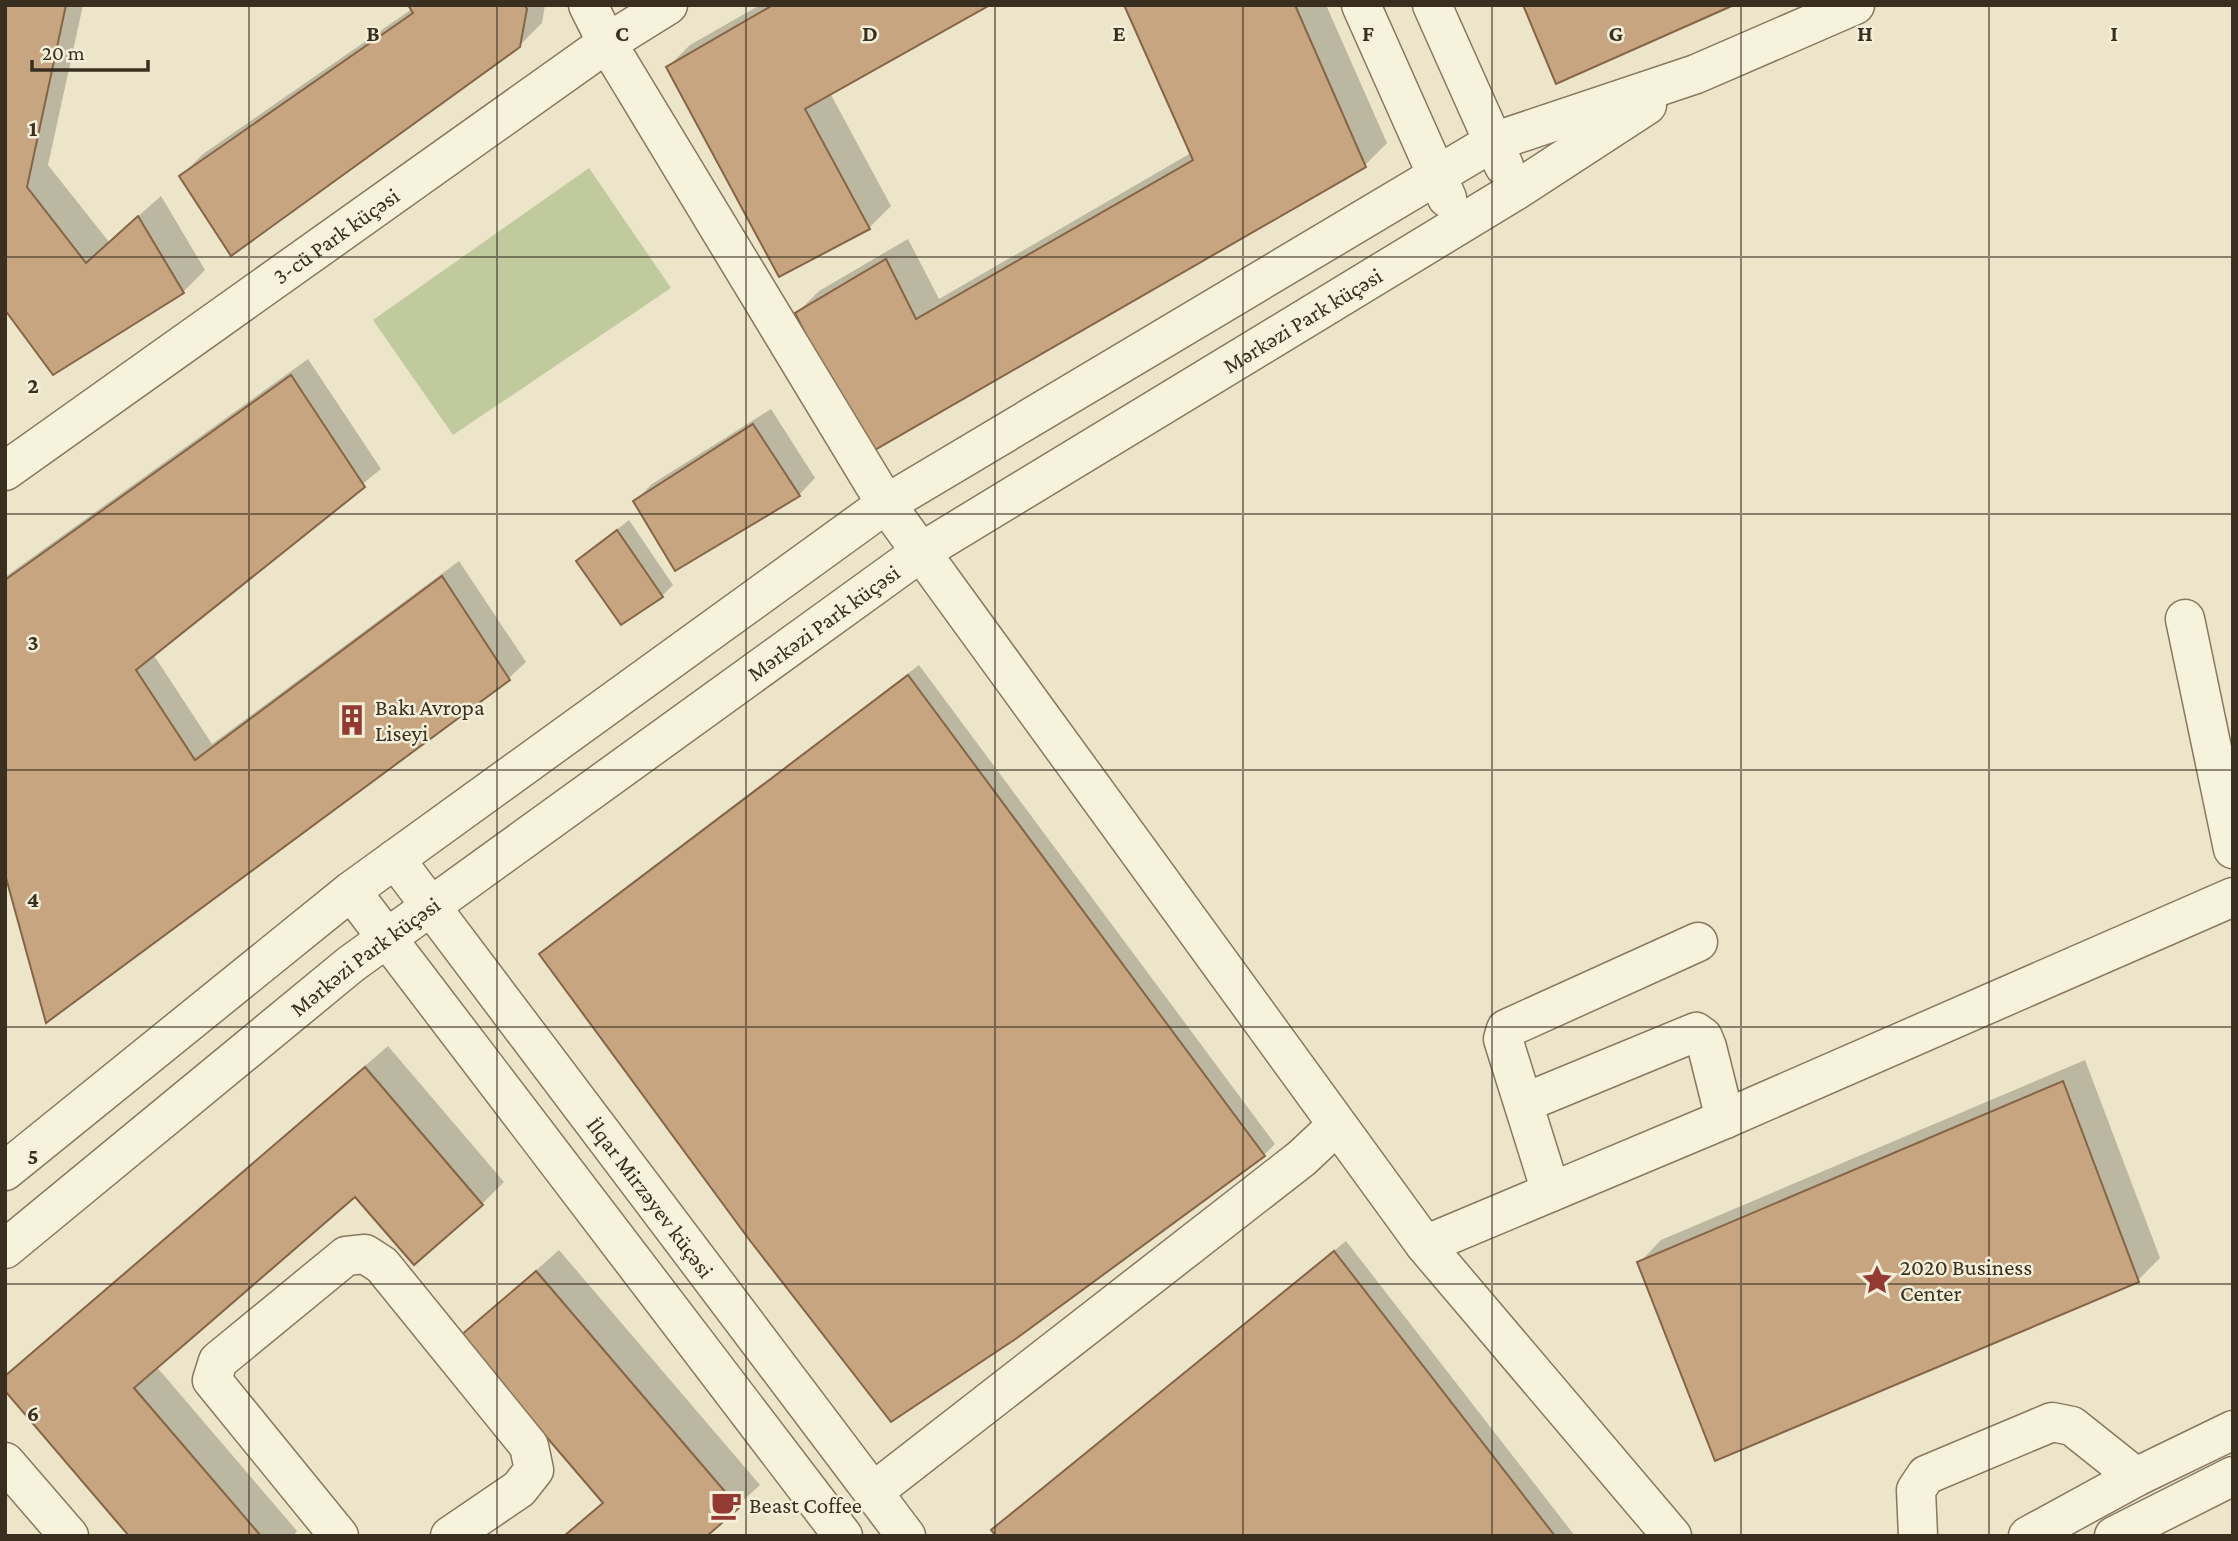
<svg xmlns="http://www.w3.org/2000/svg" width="2238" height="1541" viewBox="0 0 2238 1541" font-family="'Crimson Pro',serif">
	<rect width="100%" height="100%" fill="#ece5c9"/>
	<!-- green -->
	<path fill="#c1ca9d" d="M589,168L671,288L453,435L373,320Z"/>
	<!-- shadow -->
	<g fill="#0003">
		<path d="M5,5H83L48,165L109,242L161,196L205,270L183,292L5,307Z"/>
		<path d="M410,5H545L542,23L519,46L181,176L203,154L412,9Z"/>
		<path d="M760,5H987L830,93L891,206L869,228L668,67L690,45Z"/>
		<path d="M1126,5H1326L1387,143L1365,165L867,452L797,313L819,291L908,239L939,299L1191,153Z"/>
		<path d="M308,359L381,469L153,654L212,744L459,561L526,662L509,678L47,1020L5,867V577Z"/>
		<path d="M771,409L815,478L799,495L635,501L652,484Z"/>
		<path d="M629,520L673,585L662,596L578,561Z"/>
		<path d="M919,665L1275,1144L1264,1155L542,954Z"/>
		<path d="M388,1046L504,1182L482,1204L356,1195L156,1366L297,1531L293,1536H131L5,1377Z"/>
		<path d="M2085,1060L2160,1258L2138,1280L1639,1263L1661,1240Z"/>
		<path d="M1346,1241L1575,1536H998L993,1530L1004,1519Z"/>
		<path d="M559,1250L760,1485L704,1536H563L604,1501L462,1336Z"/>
	</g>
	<!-- building -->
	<g fill="#c8a581" stroke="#856546" stroke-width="2">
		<path d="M5,5H66L27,187L86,263L138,216L184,293L53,375L5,310Z"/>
		<path d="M408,5H525L527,9L520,47L231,256L179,176L413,13Z"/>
		<path d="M773,5H990L805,109L870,229L779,277L666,67Z"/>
		<path d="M1124,5H1295L1366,167L866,455L795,313L886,259L916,319L1193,160Z"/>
		<path d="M1523,5H1734L1556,84Z"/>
		<path d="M291,375L365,487L136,670L195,760L442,576L510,680L46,1023L5,874V580Z"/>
		<path d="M753,424L800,496L675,571L633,501Z"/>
		<path d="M617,530L663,597L621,625L576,561Z"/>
		<path d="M908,675L1265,1156L1017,1338L891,1422L748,1238L539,954Z"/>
		<path d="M365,1067L483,1205L414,1265L355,1197L134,1388L261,1536H129L5,1391V1376Z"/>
		<path d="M2063,1081L2139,1282L1715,1461L1637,1262Z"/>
		<path d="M1334,1251L1555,1536H996L991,1530Z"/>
		<path d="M536,1271L739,1508L707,1536H564L603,1503L460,1336Z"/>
	</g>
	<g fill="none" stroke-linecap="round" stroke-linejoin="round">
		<defs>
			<g id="minor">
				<path d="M588,5L607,43L886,504L1425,1245L1672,1536"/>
				<path d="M1361,5L1447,198"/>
				<path d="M1432,5L1504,166"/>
				<path id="s1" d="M5,471L607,43L668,5"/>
				<path d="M2185,619L2233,849"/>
				<path id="s2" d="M395,859L906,1536"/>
				<path d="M351,891L843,1536"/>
				<path d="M1524,1103L1696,1032L1703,1037L1707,1047L1725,1119"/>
				<path d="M5,1171L351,891L886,504L1493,142L1696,74L1855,5"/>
				<path d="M1551,1192L1503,1039L1506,1029L1698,942"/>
				<path d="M1425,1245L1725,1119L2233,897"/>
				<path id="s3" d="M5,1249L351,964L921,552L1515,191L1647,105"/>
				<path d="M5,1462L69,1536"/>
				<path d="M873,1492L1302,1158L1336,1126"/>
				<path d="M339,1536L212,1380L218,1361L346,1256L365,1254L382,1265L529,1446L534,1470L519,1489L450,1536"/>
				<path d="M1918,1536L1916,1490L1926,1475L2052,1422L2072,1426L2136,1477"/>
				<path d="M2028,1536L2136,1477L2233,1430"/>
				<path d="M2114,1536L2233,1476"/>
			</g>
		</defs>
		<!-- minor casing -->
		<use href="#minor" stroke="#88785f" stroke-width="41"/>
		<!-- minor -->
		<use href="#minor" stroke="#f7f2dc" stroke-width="38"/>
	</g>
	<!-- grid -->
	<path fill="none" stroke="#392f21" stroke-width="2" stroke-opacity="0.55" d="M249,5V1536M497,5V1536M746,5V1536M995,5V1536M1243,5V1536M1492,5V1536M1741,5V1536M1989,5V1536M5,257H2233M5,514H2233M5,770H2233M5,1027H2233M5,1284H2233"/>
	<!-- icons -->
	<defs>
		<symbol id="building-bare" viewBox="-9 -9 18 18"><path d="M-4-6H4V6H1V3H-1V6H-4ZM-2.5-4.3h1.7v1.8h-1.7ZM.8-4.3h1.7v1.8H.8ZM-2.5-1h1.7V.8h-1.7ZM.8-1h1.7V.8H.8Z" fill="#933a32" stroke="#f4efd8" stroke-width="2.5" paint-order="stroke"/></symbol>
		<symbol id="sight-bare" viewBox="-9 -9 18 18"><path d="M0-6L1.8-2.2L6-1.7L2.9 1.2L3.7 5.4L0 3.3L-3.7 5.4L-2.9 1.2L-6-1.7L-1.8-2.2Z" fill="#933a32" stroke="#f4efd8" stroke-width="2.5" paint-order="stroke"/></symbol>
		<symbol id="cafe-bare" viewBox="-9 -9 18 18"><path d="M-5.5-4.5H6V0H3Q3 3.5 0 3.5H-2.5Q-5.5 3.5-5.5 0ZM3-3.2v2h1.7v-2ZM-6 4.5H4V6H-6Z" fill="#933a32" stroke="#f4efd8" stroke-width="2.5" paint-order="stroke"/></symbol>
	</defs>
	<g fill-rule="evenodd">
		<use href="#building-bare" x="330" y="698" width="44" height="44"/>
		<use href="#sight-bare" x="1855" y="1258" width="44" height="44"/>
		<use href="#cafe-bare" x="704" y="1483" width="44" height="44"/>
	</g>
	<g text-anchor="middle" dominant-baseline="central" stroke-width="5" stroke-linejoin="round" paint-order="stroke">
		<!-- street labels -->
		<g font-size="23" fill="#392f21" stroke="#f4efd8">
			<text stroke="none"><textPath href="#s1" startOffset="406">3-cü Park küçəsi</textPath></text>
			<text stroke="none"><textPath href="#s3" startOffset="1598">Mərkəzi Park küçəsi</textPath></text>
			<text stroke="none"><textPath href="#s3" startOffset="1031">Mərkəzi Park küçəsi</textPath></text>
			<text stroke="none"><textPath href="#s3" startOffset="464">Mərkəzi Park küçəsi</textPath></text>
			<text stroke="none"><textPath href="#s2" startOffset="424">İlqar Mirzəyev küçəsi</textPath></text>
		</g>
		<!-- poi labels -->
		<g font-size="23" fill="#392f21" stroke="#f4efd8" text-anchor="start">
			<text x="375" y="707">Bakı Avropa<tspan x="375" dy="26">Liseyi</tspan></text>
			<text x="1900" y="1267">2020 Business<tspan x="1900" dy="26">Center</tspan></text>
			<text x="749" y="1505">Beast Coffee</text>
		</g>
	</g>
	<g font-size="23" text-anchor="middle" font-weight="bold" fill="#392f21" stroke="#f4efd8" stroke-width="5" stroke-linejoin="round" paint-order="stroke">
		<text x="373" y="41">B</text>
		<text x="622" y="41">C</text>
		<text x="870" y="41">D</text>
		<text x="1119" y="41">E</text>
		<text x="1368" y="41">F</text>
		<text x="1616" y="41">G</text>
		<text x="1865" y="41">H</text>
		<text x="2114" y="41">I</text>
		<text x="33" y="136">1</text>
		<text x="33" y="393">2</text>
		<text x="33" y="650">3</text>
		<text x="33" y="907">4</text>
		<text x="33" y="1164">5</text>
		<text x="33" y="1421">6</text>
	</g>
	<!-- border -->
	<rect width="2238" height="1541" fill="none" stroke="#392f21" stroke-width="14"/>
	<!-- scale -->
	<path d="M32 60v10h116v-10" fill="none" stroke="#392f21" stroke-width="3.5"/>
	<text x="42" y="60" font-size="21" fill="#392f21" stroke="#f4efd8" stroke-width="5" paint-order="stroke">20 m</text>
</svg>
